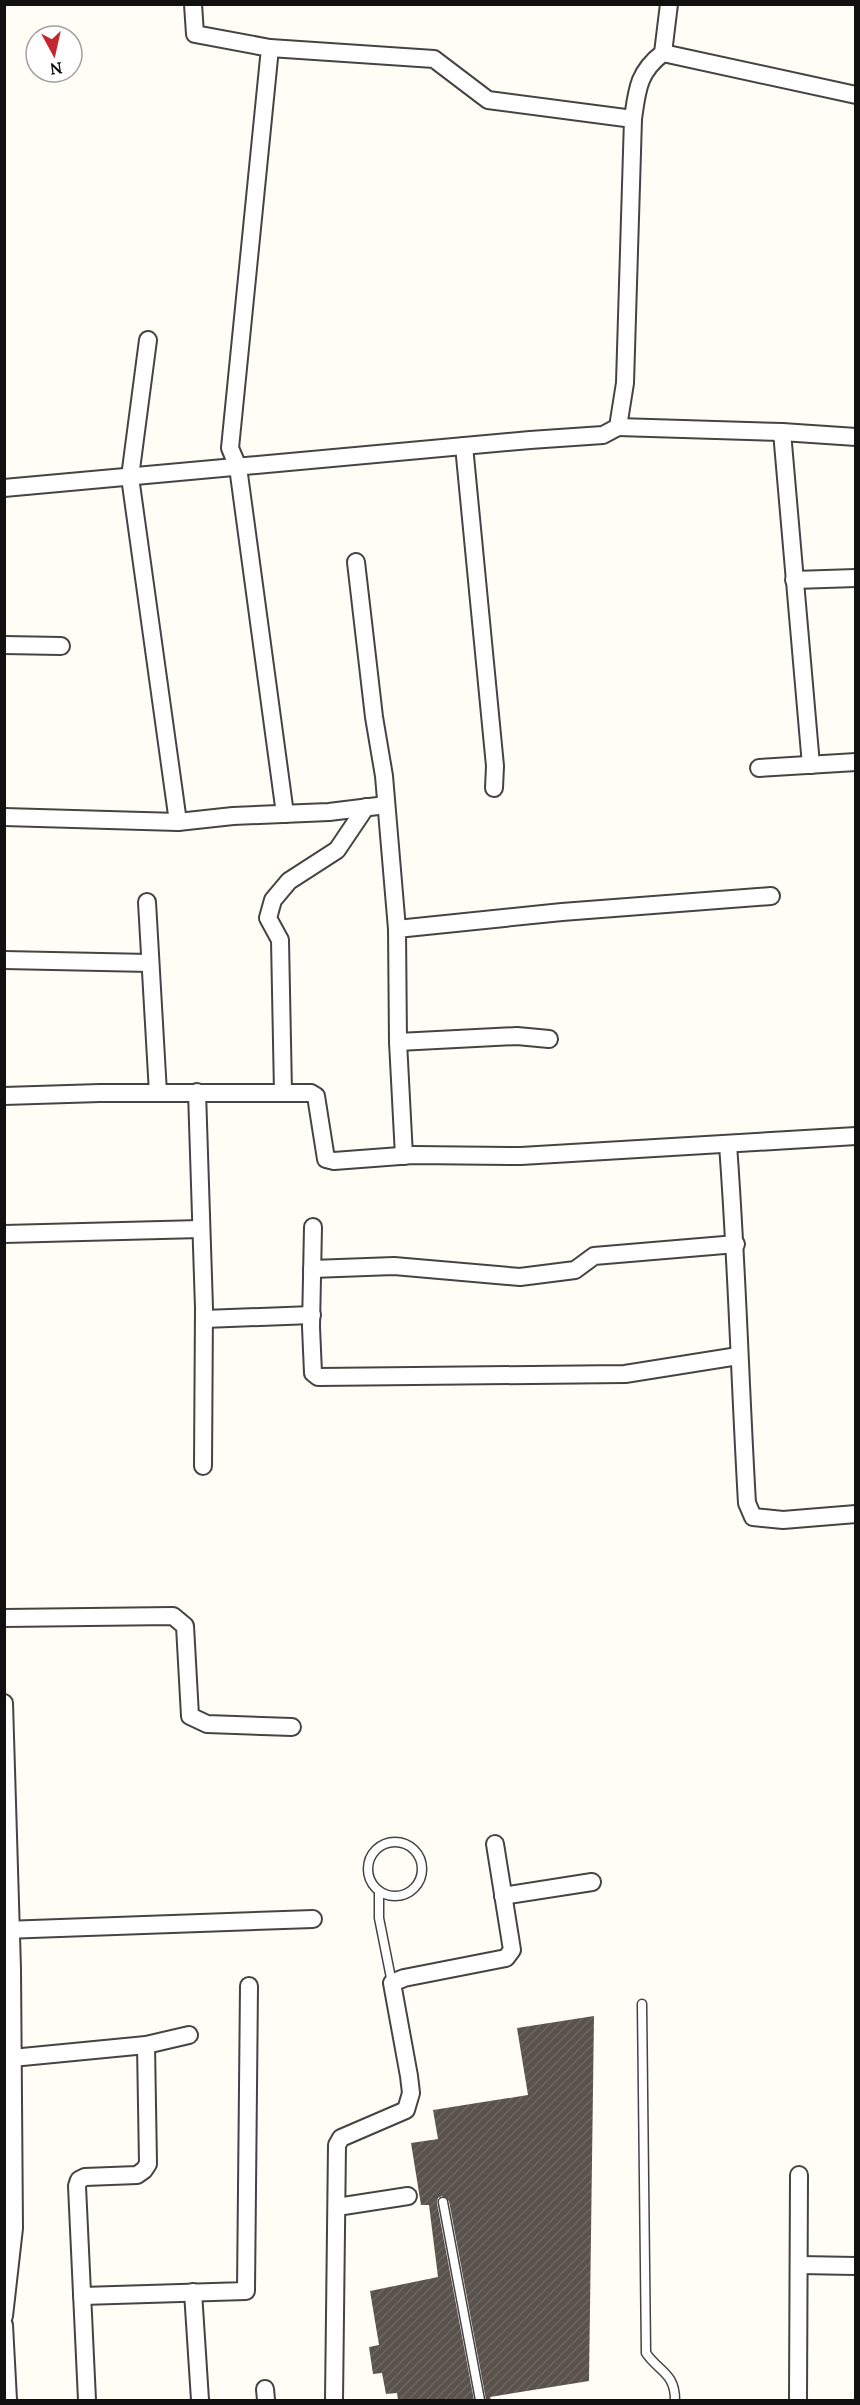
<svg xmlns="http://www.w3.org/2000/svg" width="860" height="2405" viewBox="0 0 860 2405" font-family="Lora,serif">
	<defs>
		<pattern id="building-hatch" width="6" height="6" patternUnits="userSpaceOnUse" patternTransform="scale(1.5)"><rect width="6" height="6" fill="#5a524d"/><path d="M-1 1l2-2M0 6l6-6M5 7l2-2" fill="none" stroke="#6d6662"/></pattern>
	</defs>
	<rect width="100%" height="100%" fill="#fffdf5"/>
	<!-- building -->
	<path fill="url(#building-hatch)" d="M594,2016L589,2381L490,2397L491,2400H486L449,2201L442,2196L438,2198L437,2203L474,2400H398L397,2393L386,2394L382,2373L373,2374L369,2347L379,2345L370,2291L438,2277L429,2205H421L411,2143L438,2139L433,2110L528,2095L517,2028Z"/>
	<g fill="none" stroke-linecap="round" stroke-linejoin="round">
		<defs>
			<g id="lane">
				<circle cx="395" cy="1869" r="27"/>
				<path d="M379,1891V1918L392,1983"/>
				<path d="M642,2004L646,2353C659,2372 675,2373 675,2400"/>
				<path d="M443,2202L480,2400"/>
			</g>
			<g id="street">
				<path d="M193,4L195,34L270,48L230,448L238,467L285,814"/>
				<path d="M270,48L434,59L488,100L633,119"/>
				<path d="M663,53L856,95"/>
				<path d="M148,340L130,477L178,822"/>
				<path d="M618,427L782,432L856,437"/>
				<path d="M782,432L811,765"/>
				<path d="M464,446L495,766L494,788"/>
				<path d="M4,488L530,440L603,435L618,427L625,383L633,119C637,90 638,72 663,53L669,4"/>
				<path d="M356,562L374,717L384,776L397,929"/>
				<path d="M794,580L856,578"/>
				<path d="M4,645L61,646"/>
				<path d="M759,768L856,762"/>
				<path d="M4,817L178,822L233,816L329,812L386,805"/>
				<path d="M147,902L158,1093"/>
				<path d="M4,960L150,963"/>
				<path d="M398,1042L517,1036L549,1039"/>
				<path d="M197,1092L204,1308L203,1466"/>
				<path d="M283,1092L280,940L268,918L273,900L289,881L337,850L366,807"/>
				<path d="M4,1096L100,1093H311L316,1096L326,1159L334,1161L413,1155L521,1156L856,1136"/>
				<path d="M728,1145C737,1264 740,1384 747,1503L753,1517L783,1520L856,1514"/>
				<path d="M404,1156L398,1042L397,929L562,912L771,896"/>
				<path d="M313,1227L311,1327L313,1373L318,1377L625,1374L738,1356"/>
				<path d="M4,1234L201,1229"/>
				<path d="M312,1269L394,1266L520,1277L575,1270L594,1256L736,1244"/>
				<path d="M204,1319L312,1315"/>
				<path d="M4,1618L173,1616L185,1626L190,1716L207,1724L292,1727"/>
				<path d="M4,1703L12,1969L14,2228L4,2316"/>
				<path d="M503,1896L592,1882"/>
				<path d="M4,1930L313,1919"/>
				<path d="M12,2058L146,2045L189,2035"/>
				<path d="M337,2207L408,2196"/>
				<path d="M799,2265L856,2266"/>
				<path d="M193,2292L200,2400"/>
				<path d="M82,2296L246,2291L249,1986"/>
				<path d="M4,2325L8,2400"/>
				<path d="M265,2389L266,2400"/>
				<path d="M87,2400L77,2186L79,2180L85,2177L137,2175L144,2170L148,2164L146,2045"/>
				<path d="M334,2400L337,2145L341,2138L406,2110L411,2093L409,2076L392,1983L404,1978L506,1958L512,1950L495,1844"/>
				<path d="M798,2400L799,2175"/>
			</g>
		</defs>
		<!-- lane casing -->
		<use href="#lane" stroke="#444" stroke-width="11"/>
		<!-- street casing -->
		<use href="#street" stroke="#444" stroke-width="20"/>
		<!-- lane -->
		<use href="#lane" stroke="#fff" stroke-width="8"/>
		<!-- street -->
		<use href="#street" stroke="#fff" stroke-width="16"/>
	</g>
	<!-- border -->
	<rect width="860" height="2405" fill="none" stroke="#111111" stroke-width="12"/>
	<!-- north arrow -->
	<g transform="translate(54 54) rotate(172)"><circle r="28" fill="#ffffff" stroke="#a0a0a0" stroke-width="1.5"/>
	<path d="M0-4.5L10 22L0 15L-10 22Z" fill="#c4262e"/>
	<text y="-9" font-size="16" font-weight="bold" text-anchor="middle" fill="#111111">N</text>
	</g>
</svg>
